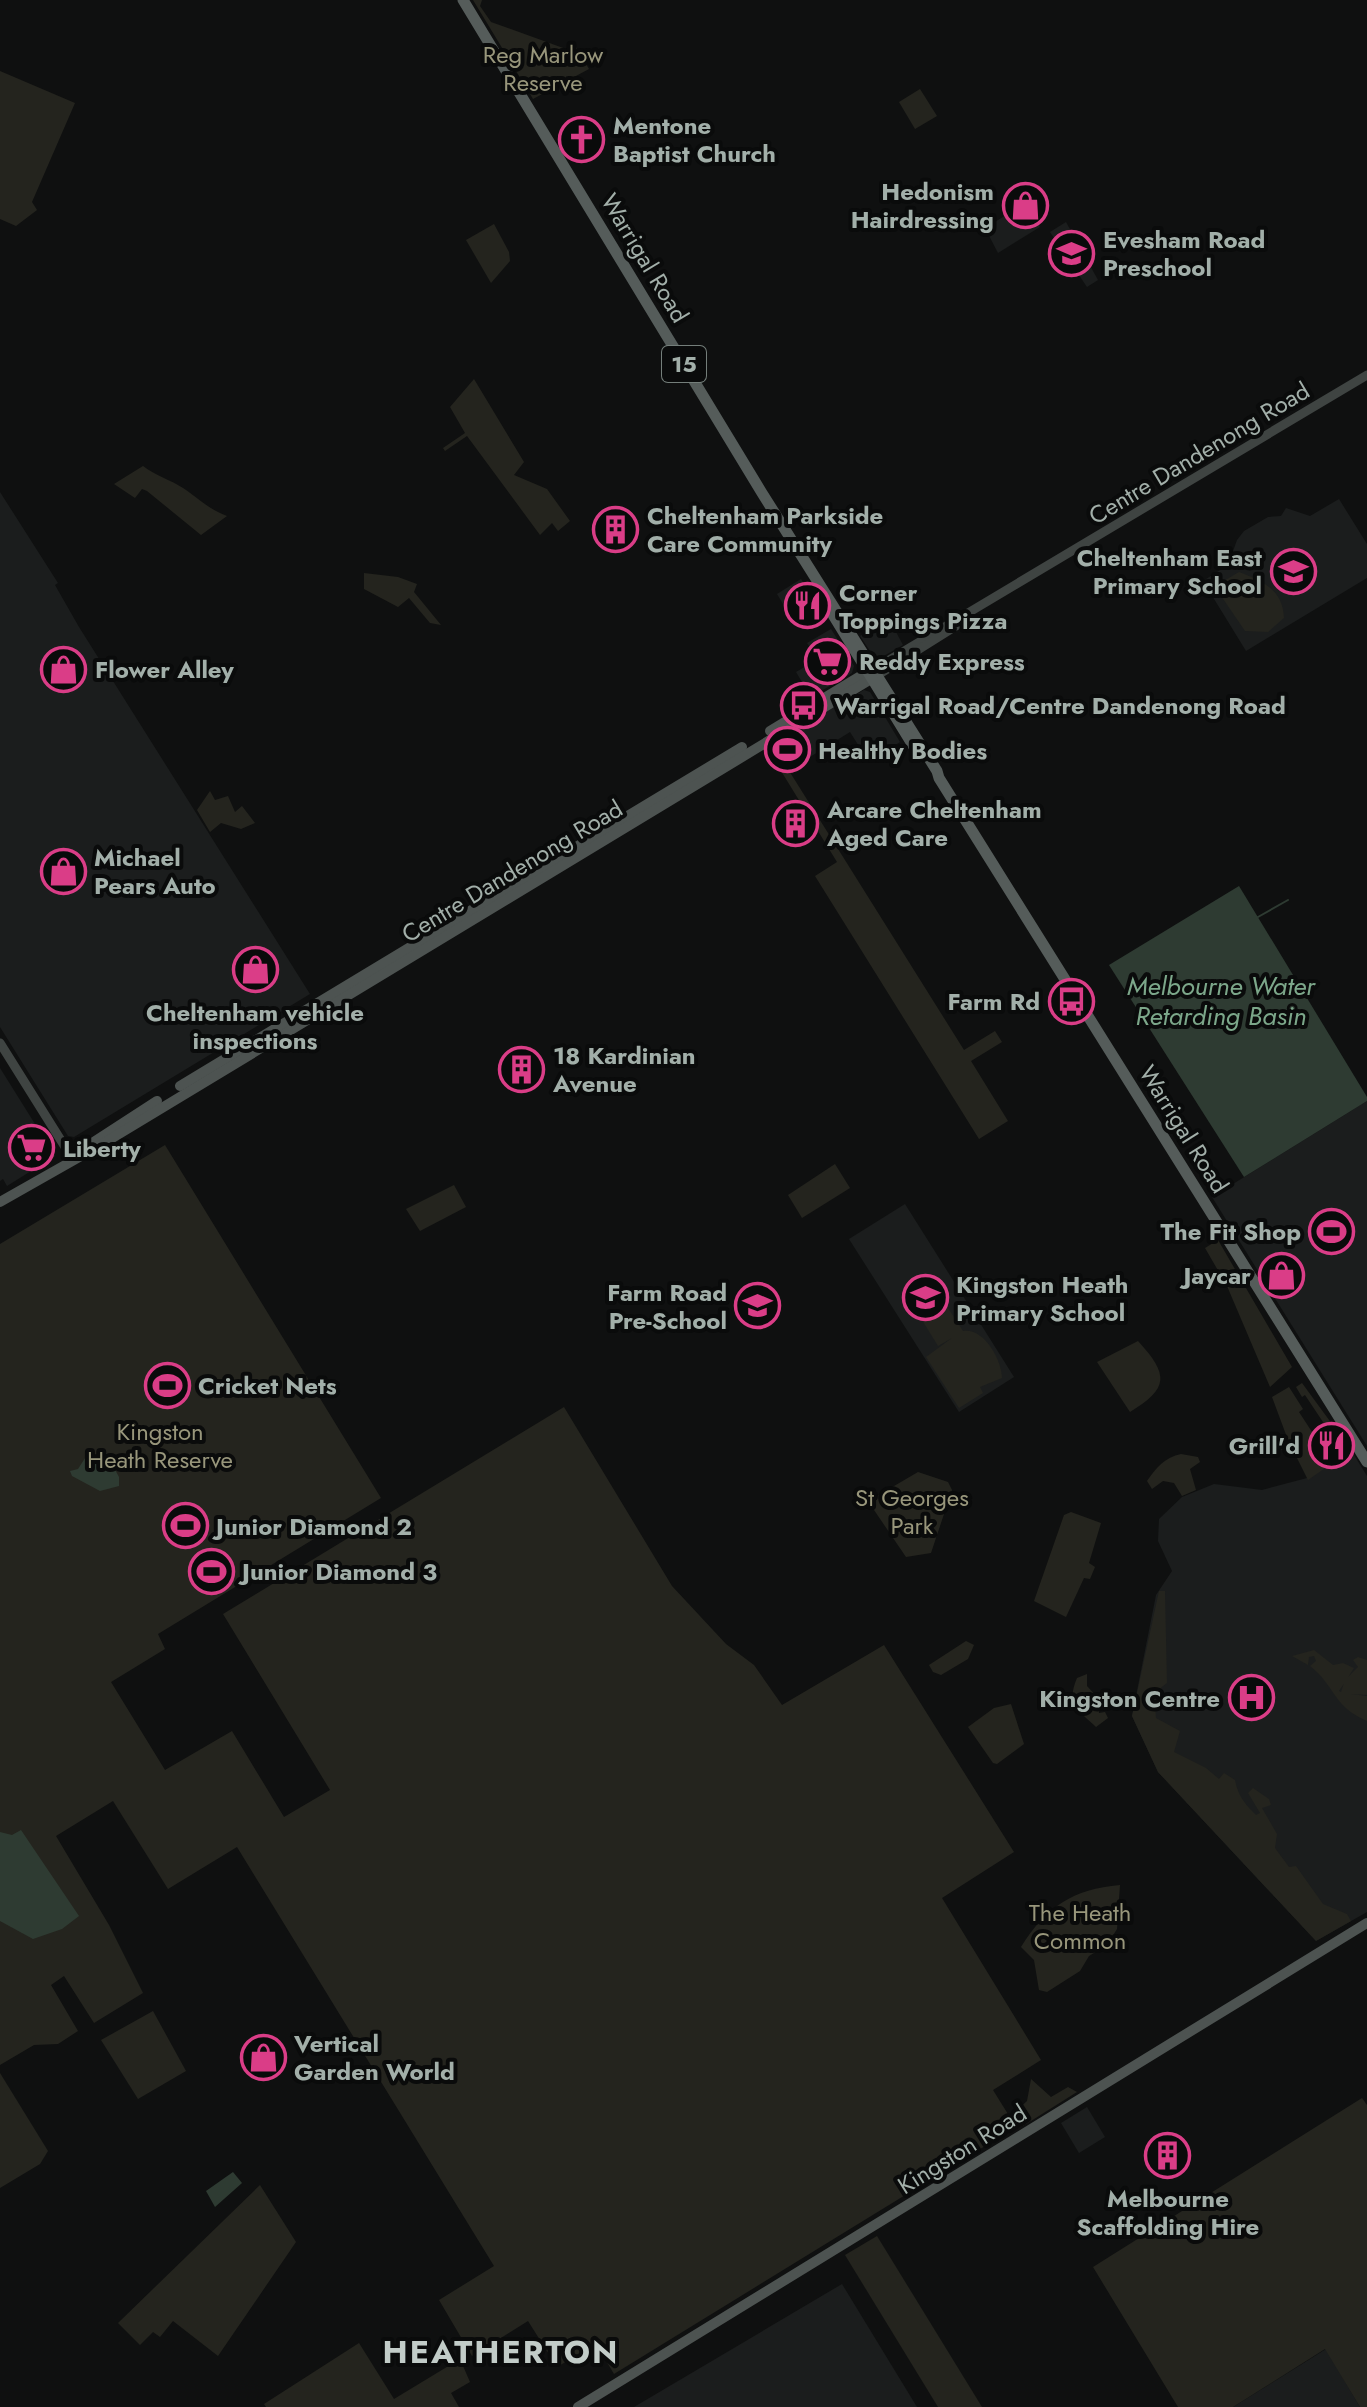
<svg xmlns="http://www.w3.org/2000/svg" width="1367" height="2407" viewBox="0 0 1367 2407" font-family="Jost,sans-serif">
	<rect width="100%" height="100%" fill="#0f1010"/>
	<!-- built -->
	<g fill="#1b1d1d">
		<path d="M1024,204L1040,227L998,253L985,228Z"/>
		<path d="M1066,222L1098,280L1087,287L1050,232Z"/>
		<path d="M0,492L58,583L55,585L79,627L310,994L74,1137L68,1136L0,1027Z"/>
		<path d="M1339,499L1367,544V578L1246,651L1203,581L1228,565L1237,540L1244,531L1268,517L1281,516L1286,508L1310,516Z"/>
		<path d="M801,579L818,607L794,622L777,594Z"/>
		<path d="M889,619L903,645L882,657H874L860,636Z"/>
		<path d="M831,629L854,666L852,673L811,697L796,672L818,659L807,643Z"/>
		<path d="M864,690L870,692L900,742L869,762L850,732L789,770L772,743Z"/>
		<path d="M0,1068L55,1156L7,1186L3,1179L0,1181Z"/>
		<path d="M1367,1101V1446L1212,1197Z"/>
		<path d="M905,1204L1014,1377L959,1412L849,1239Z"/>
		<path d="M1351,1450L1367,1476V1912L1316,1941L1158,1772L1132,1716L1156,1595L1172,1571L1158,1541L1159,1519L1182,1497L1214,1484L1262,1490L1307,1478Z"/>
		<path d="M1087,2107L1105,2137L1079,2153L1061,2123Z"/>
		<path d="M842,2284L917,2407H634Z"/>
		<path d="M1326,2349L1360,2407H1233Z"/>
	</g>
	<!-- green -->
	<g fill="#24241e">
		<path d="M473,0H482L480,6L491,22L566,49L576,47L589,69L533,99Z"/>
		<path d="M0,71L75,103L32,202L37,210L16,226L0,219Z"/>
		<path d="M920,89L937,116L915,129L899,102Z"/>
		<path d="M494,224L509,252L510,261L491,283L466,240Z"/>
		<path d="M474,379L524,462L514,475L547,489L570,521L558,531L552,523L540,535L467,436L445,451L443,448L465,433L450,407Z"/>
		<path d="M143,466C156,476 171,480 183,488C201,500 205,507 227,516L201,535L147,491L142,489L135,498L114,484Z"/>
		<path d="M1239,572C1262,581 1283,589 1284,618L1268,632L1245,631L1217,590V585Z"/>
		<path d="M364,573L398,577L417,584L414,592L441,625L430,623L409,598L398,607L364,589Z"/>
		<path d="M776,750L964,1050L995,1031L1002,1042L971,1061L1008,1121L979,1139L815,876L837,862L770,753Z"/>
		<path d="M210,791L215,800L228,796L235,812L242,806L255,823L241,829L221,823L210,832L197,810Z"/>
		<path d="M165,1145L381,1498L158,1634L165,1649L111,1682L165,1770L232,1731L284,1817L330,1790L223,1614L564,1407L672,1586L726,1644L754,1665L782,1705L884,1645L1014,1852L942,1898L1041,2060L993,2090L1016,2127L614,2374L596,2344L557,2367L528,2321L472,2356L439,2300L494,2266L237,1847L168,1889L113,1801L56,1836L109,1925L143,1993L94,2023L64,1976L51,1985L78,2031L58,2044L34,2045L0,2065V1244Z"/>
		<path d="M835,1164L850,1188L802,1218L788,1195Z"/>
		<path d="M454,1185L466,1207L420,1231L406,1209Z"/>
		<path d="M1218,1240L1292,1367L1270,1387L1227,1286L1205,1248Z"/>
		<path d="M946,1305L963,1331C983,1327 1002,1359 1002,1378L980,1387L983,1393L959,1408L926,1357L952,1338L938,1346L922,1320Z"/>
		<path d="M1138,1341C1169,1375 1169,1388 1130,1412L1097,1362Z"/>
		<path d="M1302,1383L1351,1450L1308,1480L1293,1450H1281L1280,1444L1288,1440L1272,1397L1289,1387L1303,1409L1299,1412L1314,1435L1320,1436L1326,1453L1333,1458L1341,1449L1305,1395L1302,1397L1296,1387Z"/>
		<path d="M1181,1454L1198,1457L1200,1462L1190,1469L1196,1490L1182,1496L1174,1483L1163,1481L1152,1489L1147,1481C1156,1468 1165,1457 1181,1454Z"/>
		<path d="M918,1472L948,1482L952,1490L931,1553L906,1557L874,1510L877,1496Z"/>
		<path d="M1071,1512L1101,1523L1089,1563L1095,1567L1090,1579L1084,1578L1066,1617L1034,1601L1064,1515Z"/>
		<path d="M1159,1591H1165L1167,1683L1154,1693L1156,1718L1180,1731L1174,1752L1206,1768L1219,1779L1224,1773L1235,1780C1238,1797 1247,1806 1256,1815L1260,1813L1248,1793L1253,1788L1269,1799L1271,1805L1262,1808L1277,1834L1275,1848L1289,1867L1296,1866L1323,1904L1347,1914L1351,1921L1316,1941L1158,1772L1132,1716Z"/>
		<path d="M966,1641L974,1645L968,1659L941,1675L933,1672L929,1665Z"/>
		<path d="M1314,1650L1333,1665L1343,1663L1354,1668L1339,1691L1341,1692L1345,1680L1358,1667L1353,1660L1358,1657L1367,1660V1695L1351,1694L1367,1696V1721C1333,1707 1334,1684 1310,1666L1316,1661L1314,1656L1309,1657L1308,1665L1292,1656Z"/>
		<path d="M1087,1674V1686L1098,1698L1099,1713L1105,1712L1108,1718L1096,1727C1080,1711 1065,1706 1077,1678Z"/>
		<path d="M1011,1704L1024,1744L997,1764L993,1763L968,1727L994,1708Z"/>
		<path d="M1120,1885L1117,1929L1107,1945L1089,1956L1080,1971L1047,1992L1039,1990L1034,1960L1021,1947C1046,1907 1073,1889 1120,1885Z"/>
		<path d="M153,2011L186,2071L138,2099L101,2040Z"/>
		<path d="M0,2073L48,2151L40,2164L0,2188Z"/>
		<path d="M1031,2079L1051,2097L1068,2087L1077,2092L1023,2126L1012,2115L1027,2101Z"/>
		<path d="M1362,2098L1367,2105V2407H1360L1325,2349L1233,2407H1178L1093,2267Z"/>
		<path d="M260,2185L296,2242L218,2356L173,2321L160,2337L153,2332L140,2345L118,2323Z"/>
		<path d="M877,2236L982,2407H938L845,2255Z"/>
		<path d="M359,2343L394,2399L460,2359L470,2382L451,2393L459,2407H266L264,2404Z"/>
	</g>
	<!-- water -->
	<g fill="#2e3b32">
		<path d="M1239,886L1367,1097V1101L1244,1177L1109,965Z"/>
		<path d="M105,1451L119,1477V1486L100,1491L72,1476L70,1471L78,1469L87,1455L98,1459Z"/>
		<path d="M21,1830L79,1916L62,1929L33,1939L0,1921V1832L12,1835Z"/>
		<path d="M233,2172L242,2183L215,2207L206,2191Z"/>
	</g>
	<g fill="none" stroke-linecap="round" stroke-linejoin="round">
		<!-- stream -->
		<path stroke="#2e3b32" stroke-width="2" d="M1258,917L1288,900"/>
		<!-- secondary -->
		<g stroke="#3f4442" stroke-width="9">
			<path d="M874,669L1367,375"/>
			<path d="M878,675L956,626"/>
			<path d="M0,1043L72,1158"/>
		</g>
		<!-- primary -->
		<g stroke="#4d5351" stroke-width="10">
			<path d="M770,731L872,669"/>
			<path d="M180,1086L742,747"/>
			<path d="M80,1151L157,1101"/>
			<path d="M0,1202L104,1143L876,676"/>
			<path d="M578,2407L1367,1923"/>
		</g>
		<!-- trunk -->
		<g stroke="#555c5a" stroke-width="11">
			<path d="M463,0L762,493L937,771L939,778L1367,1462"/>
			<path d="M833,615L920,757"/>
		</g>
	</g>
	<!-- icons -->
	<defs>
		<symbol id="church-ring" viewBox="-11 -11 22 22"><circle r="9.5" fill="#0a0b0b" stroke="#da3d87" stroke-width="1.5"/><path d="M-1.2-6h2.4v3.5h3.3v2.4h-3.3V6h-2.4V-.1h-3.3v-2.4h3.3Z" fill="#da3d87"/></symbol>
		<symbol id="shop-ring" viewBox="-11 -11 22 22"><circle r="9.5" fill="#0a0b0b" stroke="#da3d87" stroke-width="1.5"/><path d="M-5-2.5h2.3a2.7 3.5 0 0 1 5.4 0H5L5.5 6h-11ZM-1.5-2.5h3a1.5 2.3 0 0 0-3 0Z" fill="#da3d87"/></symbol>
		<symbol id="school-ring" viewBox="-11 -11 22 22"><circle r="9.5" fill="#0a0b0b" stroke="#da3d87" stroke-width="1.5"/><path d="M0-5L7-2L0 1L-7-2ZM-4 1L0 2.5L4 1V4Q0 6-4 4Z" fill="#da3d87"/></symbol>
		<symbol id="building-ring" viewBox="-11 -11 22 22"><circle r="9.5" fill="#0a0b0b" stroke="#da3d87" stroke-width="1.5"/><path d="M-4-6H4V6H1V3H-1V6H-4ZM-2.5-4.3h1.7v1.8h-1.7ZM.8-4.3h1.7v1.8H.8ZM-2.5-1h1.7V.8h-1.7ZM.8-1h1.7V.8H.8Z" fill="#da3d87"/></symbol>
		<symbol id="restaurant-ring" viewBox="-11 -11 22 22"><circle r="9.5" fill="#0a0b0b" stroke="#da3d87" stroke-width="1.5"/><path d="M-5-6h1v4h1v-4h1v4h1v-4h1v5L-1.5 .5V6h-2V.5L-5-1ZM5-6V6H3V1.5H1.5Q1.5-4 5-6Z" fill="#da3d87"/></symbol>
		<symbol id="supermarket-ring" viewBox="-11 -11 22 22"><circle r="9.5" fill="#0a0b0b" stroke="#da3d87" stroke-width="1.5"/><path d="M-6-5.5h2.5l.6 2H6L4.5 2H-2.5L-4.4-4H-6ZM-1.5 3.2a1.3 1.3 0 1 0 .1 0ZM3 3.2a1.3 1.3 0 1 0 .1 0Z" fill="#da3d87"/></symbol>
		<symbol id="bus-ring" viewBox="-11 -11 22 22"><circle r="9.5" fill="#0a0b0b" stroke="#da3d87" stroke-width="1.5"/><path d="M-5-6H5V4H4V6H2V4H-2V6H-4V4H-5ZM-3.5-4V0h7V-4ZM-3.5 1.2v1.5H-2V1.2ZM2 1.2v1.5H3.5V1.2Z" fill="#da3d87"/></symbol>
		<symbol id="stadium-ring" viewBox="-11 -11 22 22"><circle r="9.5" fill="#0a0b0b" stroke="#da3d87" stroke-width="1.5"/><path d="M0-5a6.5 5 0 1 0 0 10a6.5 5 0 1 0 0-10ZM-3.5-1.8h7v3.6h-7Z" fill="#da3d87"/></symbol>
		<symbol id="hospital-ring" viewBox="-11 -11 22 22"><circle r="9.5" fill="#0a0b0b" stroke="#da3d87" stroke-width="1.5"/><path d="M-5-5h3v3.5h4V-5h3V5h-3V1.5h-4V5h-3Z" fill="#da3d87"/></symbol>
	</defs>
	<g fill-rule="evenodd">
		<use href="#church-ring" x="556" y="114" width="51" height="51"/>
		<use href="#shop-ring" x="1000" y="180" width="51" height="51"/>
		<use href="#school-ring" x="1046" y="228" width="51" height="51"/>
		<use href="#building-ring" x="590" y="504" width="51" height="51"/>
		<use href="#school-ring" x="1268" y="546" width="51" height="51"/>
		<use href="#restaurant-ring" x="782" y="580" width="51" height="51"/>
		<use href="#supermarket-ring" x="802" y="636" width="51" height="51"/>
		<use href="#shop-ring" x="38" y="644" width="51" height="51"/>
		<use href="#bus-ring" x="778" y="680" width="51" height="51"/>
		<use href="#stadium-ring" x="762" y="724" width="51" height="51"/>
		<use href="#building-ring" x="770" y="798" width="51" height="51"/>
		<use href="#shop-ring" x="38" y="846" width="51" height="51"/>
		<use href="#shop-ring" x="230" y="944" width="51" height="51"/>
		<use href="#bus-ring" x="1046" y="976" width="51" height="51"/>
		<use href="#building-ring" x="496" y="1044" width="51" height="51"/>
		<use href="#supermarket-ring" x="6" y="1122" width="51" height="51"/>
		<use href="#stadium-ring" x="1306" y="1206" width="51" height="51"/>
		<use href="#shop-ring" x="1256" y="1250" width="51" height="51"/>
		<use href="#school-ring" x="900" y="1272" width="51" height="51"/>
		<use href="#school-ring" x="732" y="1280" width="51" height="51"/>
		<use href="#stadium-ring" x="142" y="1360" width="51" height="51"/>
		<use href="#restaurant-ring" x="1306" y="1420" width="51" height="51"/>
		<use href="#stadium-ring" x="160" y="1500" width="51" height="51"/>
		<use href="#stadium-ring" x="186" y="1546" width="51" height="51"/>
		<use href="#hospital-ring" x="1226" y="1672" width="51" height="51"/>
		<use href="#shop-ring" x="238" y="2032" width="51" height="51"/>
		<use href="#building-ring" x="1142" y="2130" width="51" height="51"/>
	</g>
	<g text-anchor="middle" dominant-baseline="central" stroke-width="8" stroke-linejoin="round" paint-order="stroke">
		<!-- shield labels -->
		<rect fill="#0a0b0b" stroke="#747e7a" stroke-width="2" x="662" y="346" width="44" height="36" rx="6"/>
		<g font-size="22" font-weight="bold" fill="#a2afa9">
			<text x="684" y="364">15</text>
		</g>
		<!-- park labels -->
		<g font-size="24" fill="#98967b" stroke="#0a0b0b">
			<text x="543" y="54">Reg Marlow<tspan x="543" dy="28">Reserve</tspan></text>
			<text x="160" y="1431">Kingston<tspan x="160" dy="28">Heath Reserve</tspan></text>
			<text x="912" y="1497">St Georges<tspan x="912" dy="28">Park</tspan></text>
			<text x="1080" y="1912">The Heath<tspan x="1080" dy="28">Common</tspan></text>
		</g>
		<!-- poi labels -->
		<g font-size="24" font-weight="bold" fill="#a2afa9" stroke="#0a0b0b" text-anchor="start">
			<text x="613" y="125">Mentone<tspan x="613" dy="28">Baptist Church</tspan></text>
			<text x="994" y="191" text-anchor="end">Hedonism<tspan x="994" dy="28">Hairdressing</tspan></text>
			<text x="1103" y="239">Evesham Road<tspan x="1103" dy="28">Preschool</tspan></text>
			<text x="647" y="515">Cheltenham Parkside<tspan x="647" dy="28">Care Community</tspan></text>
			<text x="1262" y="557" text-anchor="end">Cheltenham East<tspan x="1262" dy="28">Primary School</tspan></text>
			<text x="839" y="592">Corner<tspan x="839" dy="28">Toppings Pizza</tspan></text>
			<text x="859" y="661">Reddy Express</text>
			<text x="95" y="669">Flower Alley</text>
			<text x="834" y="705">Warrigal Road/Centre Dandenong Road</text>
			<text x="818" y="750">Healthy Bodies</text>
			<text x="827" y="809">Arcare Cheltenham<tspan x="827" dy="28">Aged Care</tspan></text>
			<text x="94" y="857">Michael<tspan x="94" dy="28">Pears Auto</tspan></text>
			<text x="1040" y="1001" text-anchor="end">Farm Rd</text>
			<text x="255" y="1012" text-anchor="middle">Cheltenham vehicle<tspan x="255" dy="28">inspections</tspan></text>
			<text x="553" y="1055">18 Kardinian<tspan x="553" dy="28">Avenue</tspan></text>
			<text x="63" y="1148">Liberty</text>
			<text x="1301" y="1231" text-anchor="end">The Fit Shop</text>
			<text x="1251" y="1275" text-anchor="end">Jaycar</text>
			<text x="956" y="1284">Kingston Heath<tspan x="956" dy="28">Primary School</tspan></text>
			<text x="727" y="1292" text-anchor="end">Farm Road<tspan x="727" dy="28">Pre-School</tspan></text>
			<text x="198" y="1385">Cricket Nets</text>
			<text x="1300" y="1445" text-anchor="end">Grill'd</text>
			<text x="216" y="1526">Junior Diamond 2</text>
			<text x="242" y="1571">Junior Diamond 3</text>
			<text x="1220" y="1698" text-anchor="end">Kingston Centre</text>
			<text x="294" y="2043">Vertical<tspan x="294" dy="28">Garden World</tspan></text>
			<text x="1168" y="2198" text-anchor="middle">Melbourne<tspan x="1168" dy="28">Scaffolding Hire</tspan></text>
		</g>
		<!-- street labels -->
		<g font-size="24" fill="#a2afa9" stroke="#0a0b0b">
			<text transform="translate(645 258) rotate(59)">Warrigal Road</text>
			<text transform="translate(1199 453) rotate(-31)">Centre Dandenong Road</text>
			<text transform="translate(512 871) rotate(-31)">Centre Dandenong Road</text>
			<text transform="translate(1184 1129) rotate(58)">Warrigal Road</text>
			<text transform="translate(962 2149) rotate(-32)">Kingston Road</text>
		</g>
		<!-- water labels -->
		<g font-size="26" font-style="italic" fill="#7ca78a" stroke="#0a0b0b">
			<text x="1221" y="986">Melbourne Water<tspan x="1221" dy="30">Retarding Basin</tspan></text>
		</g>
		<!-- district labels -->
		<g font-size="32" font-weight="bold" letter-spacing="2" fill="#c2ccc8" stroke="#0a0b0b">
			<text x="501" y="2352">HEATHERTON</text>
		</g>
	</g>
</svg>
